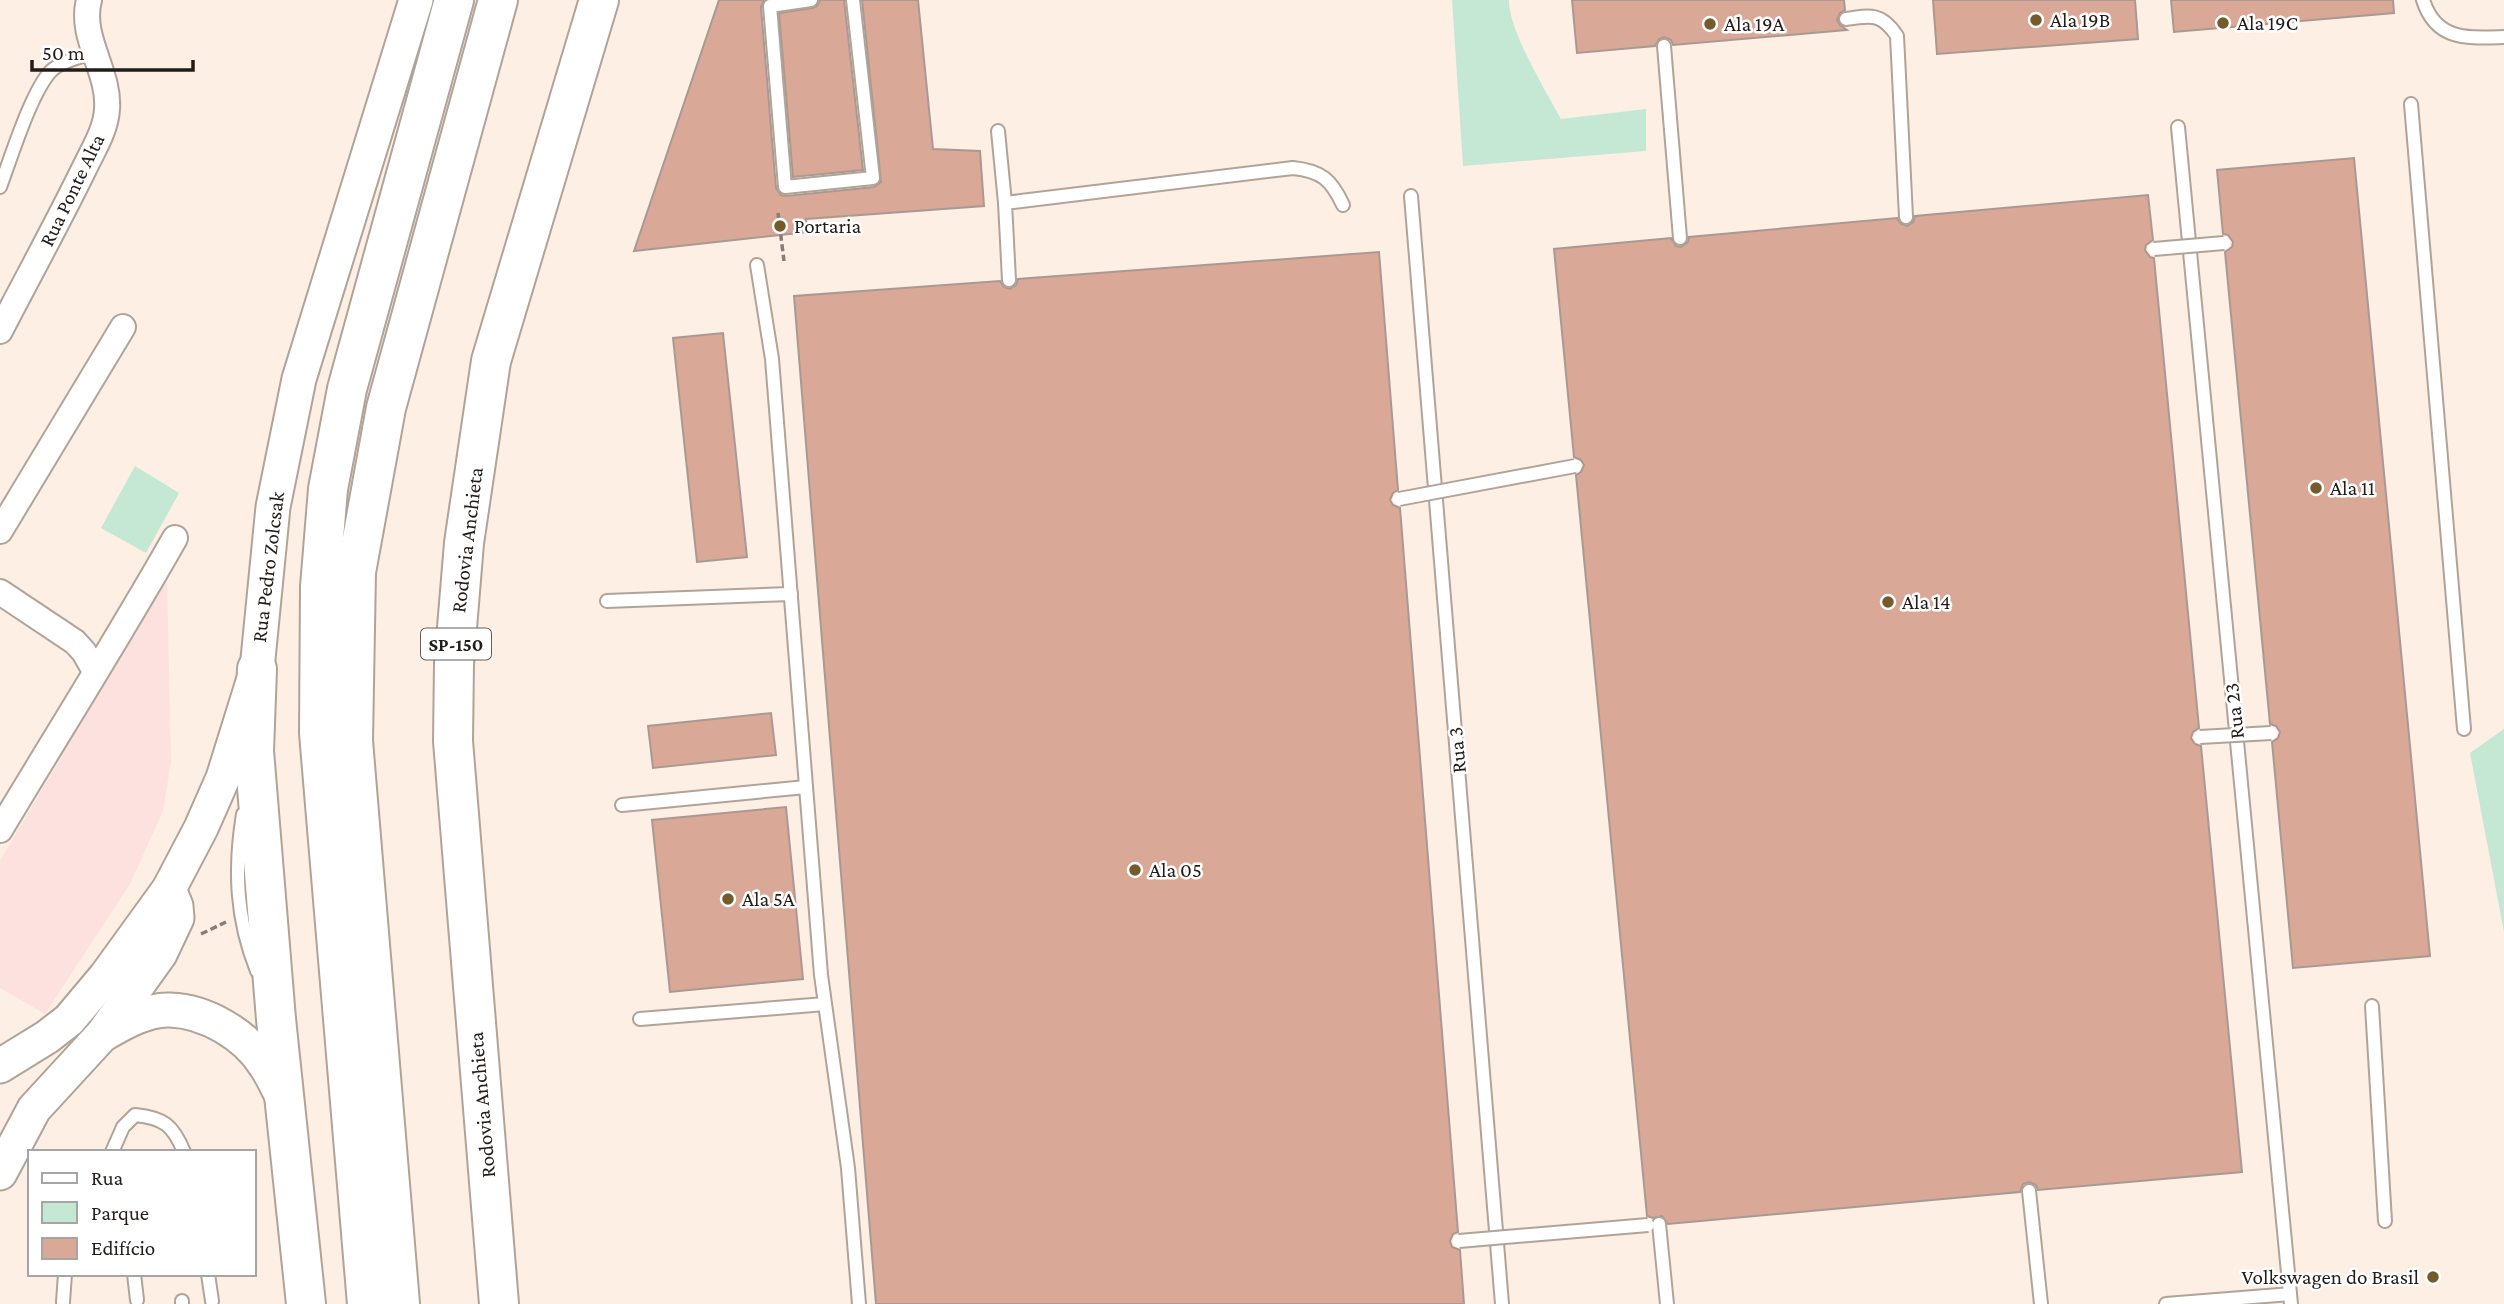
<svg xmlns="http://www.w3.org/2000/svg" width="2504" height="1304" viewBox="0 0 2504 1304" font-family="'Crimson Pro',serif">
	<rect width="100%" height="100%" fill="#feefe4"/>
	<!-- education -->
	<path fill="#fce1df" d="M167,577L171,762L163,811L130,884L45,1014L0,988V861Z"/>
	<!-- green -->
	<g fill="#c4e8d4">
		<path d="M1452,0H1509C1508,29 1546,91 1561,119L1646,109V151L1463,166Z"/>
		<path d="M135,466L179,493L146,553L101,528Z"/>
		<path d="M2504,729V932L2470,753Z"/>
	</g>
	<!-- building -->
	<g fill="#d9a896" stroke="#aa9993" stroke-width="2">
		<path d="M719,0H764L761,7L776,188L781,195L786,196L874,187L881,182L862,0H918L933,149L980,151L984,206L806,219L807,232L634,251Z"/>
		<path d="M820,0H844L863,170L793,177L779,13L813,8L817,6Z"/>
		<path d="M1572,0H1844L1845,10L1840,13L1837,20L1840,25L1847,30L1673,45L1671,40L1664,37L1659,39L1655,46L1577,53Z"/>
		<path d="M1933,0H2135L2138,39L1937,54Z"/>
		<path d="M2171,0H2393L2394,13L2174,32Z"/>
		<path d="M2354,158L2430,956L2293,968L2272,742L2278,738L2280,732L2276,726L2270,724L2225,252L2232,247L2233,242L2228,235L2223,234L2217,170Z"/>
		<path d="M2148,195L2153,240L2146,245L2145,250L2150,257L2154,258L2199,728L2193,732L2191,738L2195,744L2201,746L2242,1172L2038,1190L2036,1185L2029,1182L2023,1184L2020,1192L1668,1224L1662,1216L1653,1218L1647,1216L1576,475L1581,472L1584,465L1581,460L1574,457L1554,249L1671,238L1676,246L1681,247L1688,242L1689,237L1897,218L1901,224L1907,226L1913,222L1915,216Z"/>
		<path d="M1379,252L1398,490L1393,493L1390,500L1393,505L1400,508L1458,1232L1453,1234L1450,1241L1452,1247L1460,1250L1464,1304H876L794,296L1000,281L1004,287L1010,289L1016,285L1018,279Z"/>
		<path d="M723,333L747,557L697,562L673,338Z"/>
		<path d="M771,713L776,755L653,768L648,726Z"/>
		<path d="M786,807L803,979L670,992L652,820Z"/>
	</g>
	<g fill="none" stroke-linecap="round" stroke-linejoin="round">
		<defs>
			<g id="service">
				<path d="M811,0L770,6L785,187L873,178L853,0"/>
				<path d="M2423,0C2436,41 2467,38 2504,37"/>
				<path d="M1846,19C1871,15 1882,13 1897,36L1906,217"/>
				<path d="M1664,46L1680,238"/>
				<path d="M2411,104L2464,729"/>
				<path d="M2178,127L2291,1304"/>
				<path d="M998,131L1005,203"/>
				<path d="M0,187C11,158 31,92 51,71C61,61 82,56 96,53"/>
				<path d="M1411,196L1502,1304"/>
				<path d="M757,265L772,359L821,975L848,1168L859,1304"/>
				<path d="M1009,280L1005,203L1293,168C1321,171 1331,179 1343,205"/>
				<path d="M607,601L791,594"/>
				<path d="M622,805L806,787"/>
				<path d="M243,814C234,869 236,919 257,971"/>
				<path d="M2372,1006L2385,1221"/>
				<path d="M640,1019L825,1004"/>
				<path d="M112,1152L123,1127L135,1115C164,1118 173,1125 184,1152"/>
				<path d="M2029,1191L2041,1304"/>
				<path d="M1659,1224L1667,1304"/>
				<path d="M134,1274L137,1300"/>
				<path d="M208,1274L212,1301"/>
				<path d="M63,1302L65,1274"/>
				<path d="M182,1304V1301"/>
				<path d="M2166,1304L2290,1294"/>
			</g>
			<g id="minor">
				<path d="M0,331C28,277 57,224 84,169C93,150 106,130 107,109C110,72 79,37 89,0"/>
				<path d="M0,531L123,327"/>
				<path d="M0,592L75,642L84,652L95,671"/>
				<path d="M0,830C58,733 119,637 175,538"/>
			</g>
			<g id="secondary">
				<path d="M104,1034C123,1023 147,1009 170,1010C206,1011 246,1035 265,1065C272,1075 277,1087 283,1098"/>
				<path d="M0,1066L47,1037L69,1020L106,976L169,889L201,828L223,778L257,669L273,507L299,379L416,0"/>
				<path d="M0,1173L34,1109L102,1035L160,954L177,918L176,906L169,889"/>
			</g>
			<g id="motorway">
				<path d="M257,669L254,751L276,1019L306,1304"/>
				<path d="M367,1304L319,733L320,587L328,489L347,389L454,0"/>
				<path d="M400,1304L353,741L356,572L386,408L498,0"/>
				<path d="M499,1304L453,741L454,664L464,543L491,361L599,0"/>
			</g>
		</defs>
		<!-- service casing -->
		<use href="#service" stroke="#b0a398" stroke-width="16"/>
		<!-- minor casing -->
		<use href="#minor" stroke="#b0a398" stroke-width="28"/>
		<!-- secondary casing -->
		<use href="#secondary" stroke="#b0a398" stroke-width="37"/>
		<!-- motorway casing -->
		<use href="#motorway" stroke="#b0a398" stroke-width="42"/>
		<!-- path -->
		<g stroke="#887e77" stroke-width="3.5" stroke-dasharray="7 3.5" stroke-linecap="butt">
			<path d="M778,213L784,261"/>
			<path d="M201,934L226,922"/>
		</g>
		<!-- service -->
		<use href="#service" stroke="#fff" stroke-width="12"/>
		<!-- minor -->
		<use href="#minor" stroke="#fff" stroke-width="24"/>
		<!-- secondary -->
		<use href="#secondary" stroke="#fff" stroke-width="33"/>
		<!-- motorway -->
		<use href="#motorway" stroke="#fff" stroke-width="38"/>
		<defs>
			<g id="service-bridge">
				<path d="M2154,249L2224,243"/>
				<path d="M1399,499L1575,466"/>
				<path d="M2200,737L2271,733"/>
				<path d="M1459,1241L1648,1225"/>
			</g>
		</defs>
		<!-- service-bridge casing -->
		<use href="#service-bridge" stroke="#b0a398" stroke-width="16" stroke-linecap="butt"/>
		<!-- service-bridge -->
		<use href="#service-bridge" stroke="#fff" stroke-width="12"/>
	</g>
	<!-- markers -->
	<g fill="#755a2c" stroke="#fff" stroke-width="2.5">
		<circle cx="2036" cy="20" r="7"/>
		<circle cx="2223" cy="23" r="7"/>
		<circle cx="1710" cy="24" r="7"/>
		<circle cx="780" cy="226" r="7"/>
		<circle cx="2316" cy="488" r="7"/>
		<circle cx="1888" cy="602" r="7"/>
		<circle cx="1135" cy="870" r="7"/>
		<circle cx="728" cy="899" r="7"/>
		<circle cx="2433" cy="1277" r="7"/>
	</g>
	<g text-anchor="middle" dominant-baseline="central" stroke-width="5" stroke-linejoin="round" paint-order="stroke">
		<!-- shield labels -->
		<rect fill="#fff" stroke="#64615e" stroke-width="2" x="421" y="628.5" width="70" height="31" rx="5"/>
		<g font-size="19" font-weight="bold" fill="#221d19">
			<text x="456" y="644">SP-150</text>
		</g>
		<!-- poi labels -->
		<g font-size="21" fill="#221d19" stroke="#fff" text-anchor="start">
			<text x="2050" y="20">Ala 19B</text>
			<text x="2237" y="23">Ala 19C</text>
			<text x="1724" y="24">Ala 19A</text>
			<text x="794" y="226">Portaria</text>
			<text x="2330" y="488">Ala 11</text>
			<text x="1902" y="602">Ala 14</text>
			<text x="1149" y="870">Ala 05</text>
			<text x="742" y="899">Ala 5A</text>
			<text x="2419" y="1277" text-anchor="end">Volkswagen do Brasil</text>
		</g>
		<!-- street labels -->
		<g font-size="21" fill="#221d19" stroke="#fff">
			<text transform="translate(72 190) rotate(-64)">Rua Ponte Alta</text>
			<text transform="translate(467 540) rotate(-83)">Rodovia Anchieta</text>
			<text transform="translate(268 567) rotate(-83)">Rua Pedro Zolcsak</text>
			<text transform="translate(2234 711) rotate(-96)">Rua 23</text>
			<text transform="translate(1457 750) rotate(-95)">Rua 3</text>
			<text transform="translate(482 1105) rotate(-95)">Rodovia Anchieta</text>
		</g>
	</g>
	<!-- legend -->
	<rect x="28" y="1150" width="228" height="126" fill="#ffffff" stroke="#a7a5a3" stroke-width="2"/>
	<rect x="42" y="1173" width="35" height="10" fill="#ffffff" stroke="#a7a5a3" stroke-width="2"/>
	<text x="91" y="1185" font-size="21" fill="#221d19">Rua</text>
	<rect x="42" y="1202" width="35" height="21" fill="#c4e8d4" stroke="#a7a5a3" stroke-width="2"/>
	<text x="91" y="1220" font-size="21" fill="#221d19">Parque</text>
	<rect x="42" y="1238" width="35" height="21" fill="#d9a896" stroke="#a7a5a3" stroke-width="2"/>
	<text x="91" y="1255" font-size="21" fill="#221d19">Edifício</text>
	<!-- scale -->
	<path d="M32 60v10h161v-10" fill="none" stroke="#221d19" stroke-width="3.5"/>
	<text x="42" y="60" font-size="21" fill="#221d19" stroke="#ffffff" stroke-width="5" paint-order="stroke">50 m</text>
</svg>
